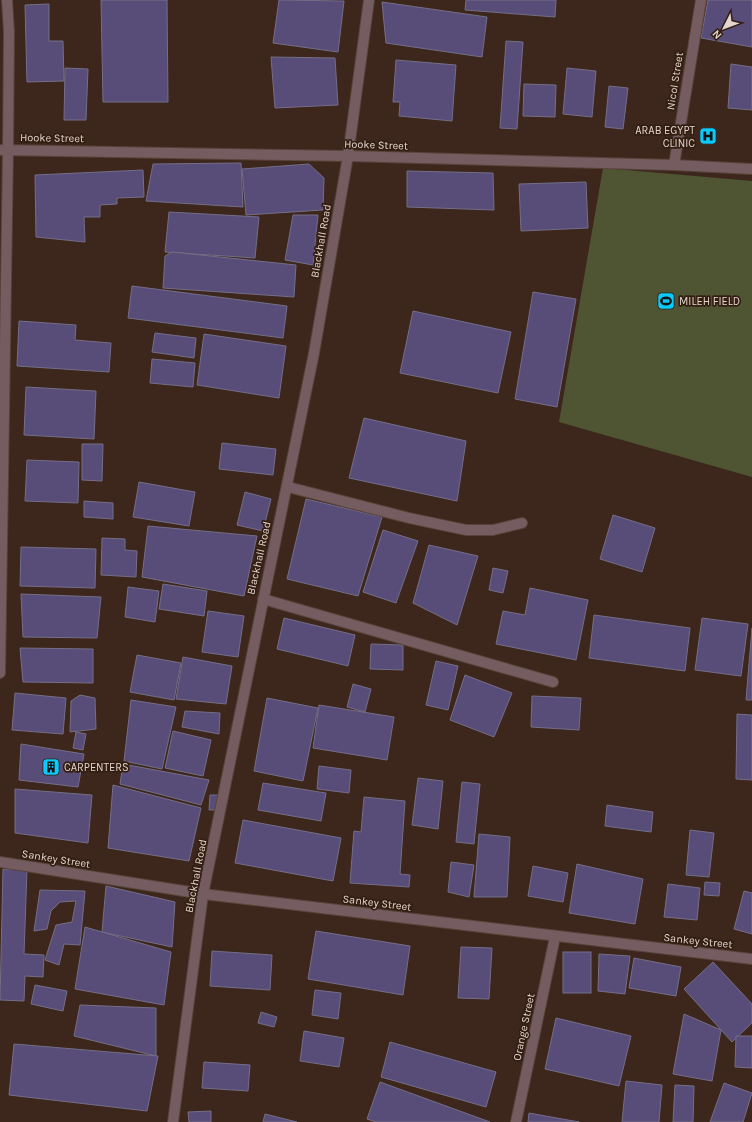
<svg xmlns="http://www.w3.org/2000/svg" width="752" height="1122" viewBox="0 0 752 1122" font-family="Karla,sans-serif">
	<rect width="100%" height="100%" fill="#3d271c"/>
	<!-- green -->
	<path fill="#4f5433" d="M603,168L752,181V477L559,422Z"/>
	<!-- building -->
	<g fill="#584d79" stroke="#746e87">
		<path d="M101,0H167L168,102H103Z"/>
		<path d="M279,0L344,1L338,52L273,43Z"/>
		<path d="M466,0H556L555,17L465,10Z"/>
		<path d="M708,0H752V47L701,38Z"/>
		<path d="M382,2L487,17L482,57L386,43Z"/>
		<path d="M49,4V41H63L64,81L27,82L25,5Z"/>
		<path d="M506,41L523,42L517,129L500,128Z"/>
		<path d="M271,57L335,58L338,105L275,108Z"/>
		<path d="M396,60L456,65L452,121L399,116L400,102H393Z"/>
		<path d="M731,64L752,67V110L728,108Z"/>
		<path d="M65,68L88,69L86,120H64Z"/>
		<path d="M567,68L596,71L592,117L563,114Z"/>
		<path d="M524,84L556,85L555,117L523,116Z"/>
		<path d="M609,86L628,88L623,129L605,127Z"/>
		<path d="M241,163L243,207L146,201L153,164Z"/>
		<path d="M309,164L324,178L323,210L246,215L242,169Z"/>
		<path d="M143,170L144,197L117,198V204L100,205V217H84L85,242L36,237L35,175Z"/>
		<path d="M407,171L493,173L494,210L407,207Z"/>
		<path d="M586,182L588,228L521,231L519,184Z"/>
		<path d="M169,212L259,217L255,258L165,252Z"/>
		<path d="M293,215H318L313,265L285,260Z"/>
		<path d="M172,252L296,265L294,297L163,288L165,256Z"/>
		<path d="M132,286L287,306L283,338L128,318Z"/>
		<path d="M533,292L576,299L557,407L515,399Z"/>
		<path d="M413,311L511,332L498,393L400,373Z"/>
		<path d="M19,321L76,325L75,340L111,343L109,372L17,366Z"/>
		<path d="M155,333L196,338L194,358L152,352Z"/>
		<path d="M204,334L286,346L279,398L197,385Z"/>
		<path d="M152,359L195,363L193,387L150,383Z"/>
		<path d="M26,387L96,391L94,439L24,435Z"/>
		<path d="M364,418L466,441L457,501L349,478Z"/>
		<path d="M222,443L276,449L273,475L219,469Z"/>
		<path d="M82,444H103L102,481L82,480Z"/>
		<path d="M27,460L79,462L78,503L25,501Z"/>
		<path d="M139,482L195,492L189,526L133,517Z"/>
		<path d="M245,492L271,499L263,531L237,525Z"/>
		<path d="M306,499L382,517L358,596L287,579Z"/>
		<path d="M84,501L113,503V519L84,517Z"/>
		<path d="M613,515L655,528L642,572L600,559Z"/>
		<path d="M148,526L257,536L244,596L142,577Z"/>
		<path d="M383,530L418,541L396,603L363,592Z"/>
		<path d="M102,538L125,539V550L137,551L136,577L101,575Z"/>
		<path d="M429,545L478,556L457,625L413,603Z"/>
		<path d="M21,547L96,549L95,588L20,586Z"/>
		<path d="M493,568L508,571L503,593L489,590Z"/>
		<path d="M163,584L207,591L204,616L159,609Z"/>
		<path d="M128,587L159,591L155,622L125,617Z"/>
		<path d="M530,588L588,600L576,660L496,644L503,611L525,615Z"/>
		<path d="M21,594L101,597L97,638L23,637Z"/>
		<path d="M208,611L244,616L238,657L202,652Z"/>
		<path d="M594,615L690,628L685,671L589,658Z"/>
		<path d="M284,618L355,635L348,666L277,649Z"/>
		<path d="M702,618L748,624L741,676L695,670Z"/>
		<path d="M752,628V700H746Z"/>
		<path d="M371,644L403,645V670L370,669Z"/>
		<path d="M20,648L93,649V683L23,682Z"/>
		<path d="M137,655L181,663L174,700L130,692Z"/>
		<path d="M183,657L232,666L226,704L176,699Z"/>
		<path d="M436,661L458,666L448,710L426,705Z"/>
		<path d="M465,675L512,693L494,737L450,720Z"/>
		<path d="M353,684L371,689L365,712L347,707Z"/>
		<path d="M15,693L66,698L63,734L12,730Z"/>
		<path d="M80,695L95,698L96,729L70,732L71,701Z"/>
		<path d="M532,696L581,698L579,730L531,727Z"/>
		<path d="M267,698L318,708L303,781L254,771Z"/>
		<path d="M131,700L176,707L162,769L124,761Z"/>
		<path d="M319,705L394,717L387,760L313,748Z"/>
		<path d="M185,711L220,713L219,734L182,727Z"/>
		<path d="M737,714L752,715V780L736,779Z"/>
		<path d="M173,731L211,740L203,776L165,768Z"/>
		<path d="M76,732L86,734L83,750L73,748Z"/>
		<path d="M21,744L84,754L78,787L19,780Z"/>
		<path d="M123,764L209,780L201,805L120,784Z"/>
		<path d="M319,766L351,770L349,793L317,789Z"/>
		<path d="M418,778L443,781L438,829L412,825Z"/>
		<path d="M462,782L480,784L474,844L456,842Z"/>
		<path d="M263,783L326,793L321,821L258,810Z"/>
		<path d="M113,785L201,808L189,861L108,848Z"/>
		<path d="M15,789L92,795L88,843L15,833Z"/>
		<path d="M210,795H218L217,810H209Z"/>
		<path d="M364,797L405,801L400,874L410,875L409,887L350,883L354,831L361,832Z"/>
		<path d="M607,805L653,812L651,832L605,826Z"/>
		<path d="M243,820L341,838L333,881L235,863Z"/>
		<path d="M690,830L714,833L709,877L686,875Z"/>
		<path d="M479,834L510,837L507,897H474Z"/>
		<path d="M451,862L474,865L469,897L448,892Z"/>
		<path d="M577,864L643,879L635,924L569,913Z"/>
		<path d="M533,866L568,873L563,902L528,896Z"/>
		<path d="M3,869L27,870L24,954L44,955L43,977L25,976L24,1001L0,1000Z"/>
		<path d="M705,882L720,883L719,896L704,895Z"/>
		<path d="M668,884L700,888L697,920L664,917Z"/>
		<path d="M106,886L175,902L172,947L102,932Z"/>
		<path d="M40,890L85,891L80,945L64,944L59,965L45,960L56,925L72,922L76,901L60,902L51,911L47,929L34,931Z"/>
		<path d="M744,891L752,893V934L734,929Z"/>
		<path d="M85,927L171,952L164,1005L75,989Z"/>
		<path d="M316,931L410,946L403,995L308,979Z"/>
		<path d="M461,947L492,948L489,999L458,998Z"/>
		<path d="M212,951L272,955L270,990L210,986Z"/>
		<rect x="563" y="952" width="28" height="41"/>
		<path d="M599,954L630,956L625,994L598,991Z"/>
		<path d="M634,958L681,967L676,996L629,988Z"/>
		<path d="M713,962L752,1004V1023L732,1042L684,989Z"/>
		<path d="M35,985L67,991L63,1011L31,1004Z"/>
		<path d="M315,990L341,993L338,1019L312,1015Z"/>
		<path d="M80,1005L156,1008V1056L74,1036Z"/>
		<path d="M261,1012L277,1017L274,1027L258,1023Z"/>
		<path d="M684,1014L721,1030L712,1081L673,1074Z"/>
		<path d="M556,1018L631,1036L619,1086L545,1069Z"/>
		<path d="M304,1031L344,1038L339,1067L300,1061Z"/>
		<path d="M736,1036H752V1068L735,1067Z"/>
		<path d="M390,1042L496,1072L486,1107L381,1077Z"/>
		<path d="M14,1044L158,1056L147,1111L9,1095Z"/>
		<path d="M204,1062L250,1065L248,1091L202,1088Z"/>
		<path d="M626,1081L662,1085L659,1122H622Z"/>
		<path d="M380,1082L490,1122H376L367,1119Z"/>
		<path d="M724,1083L752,1093L743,1122H710Z"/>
		<path d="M675,1085L694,1086L693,1122H673Z"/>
		<path d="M211,1111V1122H189L188,1112Z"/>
		<path d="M529,1113L579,1122H528Z"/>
		<path d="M265,1114L297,1122H263Z"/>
	</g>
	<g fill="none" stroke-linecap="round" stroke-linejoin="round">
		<defs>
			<g id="minor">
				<path d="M0,150L348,156L674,165L752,169"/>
				<path d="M674,165L701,0"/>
				<path d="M288,487L409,518L466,530H493L522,523"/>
				<path d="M263,599L553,682"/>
				<path d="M0,673L8,150L9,32L7,0"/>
				<path d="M0,862L203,894L752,959"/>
				<path d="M516,1122L555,937"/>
			</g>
			<path id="tertiary" d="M173,1122L203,894L314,353L348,156L369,0"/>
		</defs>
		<!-- minor casing -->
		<use href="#minor" stroke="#584338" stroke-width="12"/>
		<!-- tertiary casing -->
		<use href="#tertiary" stroke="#584338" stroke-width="12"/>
		<!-- minor -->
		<use href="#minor" stroke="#745c60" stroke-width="10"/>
		<!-- tertiary -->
		<use href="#tertiary" stroke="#745c60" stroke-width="10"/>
	</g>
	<!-- icons -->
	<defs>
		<symbol id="hospital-square" viewBox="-11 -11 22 22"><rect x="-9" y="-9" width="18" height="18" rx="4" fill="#09cafa" stroke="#331e12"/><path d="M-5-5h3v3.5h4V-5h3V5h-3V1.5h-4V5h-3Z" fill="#111"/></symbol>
		<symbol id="stadium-square" viewBox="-11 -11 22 22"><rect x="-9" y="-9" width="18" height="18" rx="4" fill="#09cafa" stroke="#331e12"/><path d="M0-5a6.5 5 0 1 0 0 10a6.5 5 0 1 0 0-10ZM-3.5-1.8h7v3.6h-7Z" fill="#111"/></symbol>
		<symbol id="building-square" viewBox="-11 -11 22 22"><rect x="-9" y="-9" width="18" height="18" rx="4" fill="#09cafa" stroke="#331e12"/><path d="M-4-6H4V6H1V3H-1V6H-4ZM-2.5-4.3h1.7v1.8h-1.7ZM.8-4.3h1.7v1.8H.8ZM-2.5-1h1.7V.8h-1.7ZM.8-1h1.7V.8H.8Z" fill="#111"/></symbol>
	</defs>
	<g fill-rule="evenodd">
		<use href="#hospital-square" x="698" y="126" width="20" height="20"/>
		<use href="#stadium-square" x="656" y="291" width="20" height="20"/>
		<use href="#building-square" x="41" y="757" width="20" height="20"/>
	</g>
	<g text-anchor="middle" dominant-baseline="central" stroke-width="3.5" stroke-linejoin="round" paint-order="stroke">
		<!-- street labels -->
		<g font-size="11" fill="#e4d5ce" stroke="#331e12">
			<text transform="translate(675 81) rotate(-81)">Nicol Street</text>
			<text transform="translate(52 138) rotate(1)">Hooke Street</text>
			<text transform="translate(376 145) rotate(2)">Hooke Street</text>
			<text transform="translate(321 241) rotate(-80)">Blackhall Road</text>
			<text transform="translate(259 558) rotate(-77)">Blackhall Road</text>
			<text transform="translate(56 859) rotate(9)">Sankey Street</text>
			<text transform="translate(196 876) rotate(-79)">Blackhall Road</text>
			<text transform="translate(377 903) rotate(7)">Sankey Street</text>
			<text transform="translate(698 941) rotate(6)">Sankey Street</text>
			<text transform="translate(524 1027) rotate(-78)">Orange Street</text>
		</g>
		<!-- poi labels -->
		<g font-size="11" fill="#e4d5ce" stroke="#331e12" text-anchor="start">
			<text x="695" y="130" text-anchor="end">ARAB EGYPT<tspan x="695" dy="13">CLINIC</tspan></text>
			<text x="679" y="301">MILEH FIELD</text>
			<text x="64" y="767">CARPENTERS</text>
		</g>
	</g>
	<!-- north arrow -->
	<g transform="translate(724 28) rotate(228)" stroke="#331e12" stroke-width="3" paint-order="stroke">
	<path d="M0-3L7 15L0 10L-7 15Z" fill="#e4d5ce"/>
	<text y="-6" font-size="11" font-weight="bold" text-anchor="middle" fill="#e4d5ce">N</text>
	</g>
</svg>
